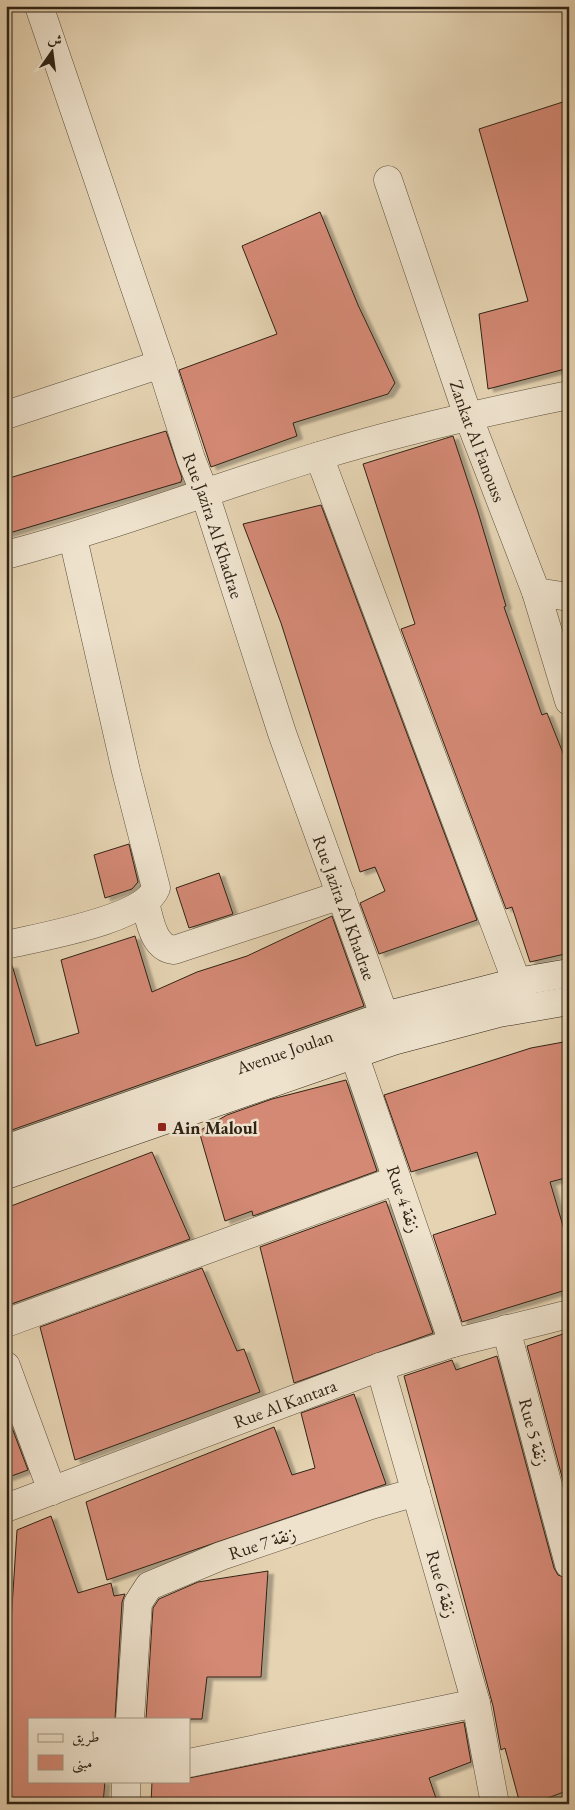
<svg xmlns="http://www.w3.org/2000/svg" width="575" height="1810" viewBox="0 0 575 1810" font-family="'EB Garamond',Amiri,serif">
	<defs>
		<filter id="shadow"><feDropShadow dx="5.5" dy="3" stdDeviation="1" flood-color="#0004"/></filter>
	</defs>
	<rect width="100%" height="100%" fill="#e5d3b2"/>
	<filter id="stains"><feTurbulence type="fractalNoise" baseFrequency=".004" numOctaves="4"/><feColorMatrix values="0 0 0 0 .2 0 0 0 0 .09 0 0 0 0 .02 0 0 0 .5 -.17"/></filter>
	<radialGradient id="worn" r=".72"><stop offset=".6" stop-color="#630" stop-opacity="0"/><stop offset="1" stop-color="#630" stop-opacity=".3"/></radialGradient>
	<!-- building -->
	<g fill="#d48974" stroke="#2f2314" filter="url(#shadow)">
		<path d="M569,100V368L488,389L479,314L528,301L479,129Z"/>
		<path d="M320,212L358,305L395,383L388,394L293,423L297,436L211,467L179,370L277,334L242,246Z"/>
		<path d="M166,431L182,478L181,482L6,534V479Z"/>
		<path d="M453,436L478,512L506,606L504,607L542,715L547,713L569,768V953L530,962L512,907L506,909L401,629L415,624L363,464Z"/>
		<path d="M321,505L477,920L379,954L360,903L385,891L375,867L360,872L281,623L243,524Z"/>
		<path d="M129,844L138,882L132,889L105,898L94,855Z"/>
		<path d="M219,873L233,914L189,928L176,888Z"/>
		<path d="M332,916L364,1006L6,1132V966L12,965L36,1046L79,1033L61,960L135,936L152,992L197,972L247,956Z"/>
		<path d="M569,1041V1177L550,1182L569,1246V1289L462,1322L433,1235L496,1214L477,1152L411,1172L384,1095L531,1048Z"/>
		<path d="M346,1080L377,1171L253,1216L252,1211L225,1221L199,1131L227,1115L272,1099Z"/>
		<path d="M152,1152L190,1239L6,1306V1208Z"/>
		<path d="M386,1201L433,1333L294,1383L260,1247Z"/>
		<path d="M202,1268L237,1351L244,1349L260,1392L75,1460L40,1327Z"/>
		<path d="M569,1332V1503L527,1346Z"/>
		<path d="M497,1356L554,1568L558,1575L569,1579V1790L532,1804H520L505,1748L501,1750L493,1706L404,1376L452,1360L456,1370Z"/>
		<path d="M354,1394L386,1484L107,1580L86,1502L274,1427L292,1475L315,1468L301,1413Z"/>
		<path d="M6,1412L28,1470L6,1478Z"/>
		<path d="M51,1516L78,1593L111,1583L114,1596L125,1594L122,1602L115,1719H29V1781H105L103,1804H6V1700L17,1530Z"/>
		<path d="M268,1571L261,1677H207L202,1719H146L153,1608L159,1599L198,1582Z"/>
		<path d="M464,1722L471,1762L429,1778L438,1804H151L152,1781H189V1778Z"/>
	</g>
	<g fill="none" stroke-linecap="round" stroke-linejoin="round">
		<defs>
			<g id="street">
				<path id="s1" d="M39,6L161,364L191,459L205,494L282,733L392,1037"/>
				<path id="s2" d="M388,180L468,416L536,592L569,701"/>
				<path d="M6,415L161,364"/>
				<path d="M319,456L525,1004"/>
				<path d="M6,555C112,527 214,488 319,456C401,431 485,412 569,395"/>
				<path d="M536,592L569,597"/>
				<path d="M145,903C150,920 153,948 174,950L341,895"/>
				<path d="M6,945C39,937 144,920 156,888L126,771L73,538"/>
				<path d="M354,1054L453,1343"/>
				<path d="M6,1323L397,1180"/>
				<path d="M506,1329L569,1564"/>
				<path d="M6,1366L52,1491"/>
				<path d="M380,1367L476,1703L495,1804"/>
				<path id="s3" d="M6,1508L380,1367L453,1343L569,1314"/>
				<path d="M130,1719L138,1603L149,1586L221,1556L371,1505L416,1492"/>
				<path d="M189,1763L476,1703"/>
				<path d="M126,1804V1781"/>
			</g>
			<g id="secondary">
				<path id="s4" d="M6,1149L384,1016L517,982L569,973"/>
				<path d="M6,1175L393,1041L499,1013L569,1001"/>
			</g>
		</defs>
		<!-- street casing -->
		<use href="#street" stroke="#5c4f3c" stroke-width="29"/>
		<!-- secondary casing -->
		<use href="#secondary" stroke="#2f2314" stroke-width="29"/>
		<!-- street -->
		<use href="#street" stroke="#eee2cd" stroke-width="28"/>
		<!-- secondary -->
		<use href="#secondary" stroke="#eee2cd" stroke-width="28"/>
	</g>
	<!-- markers -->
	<rect fill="#8f2418" stroke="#eee2cd" stroke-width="2" x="157" y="1122" width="10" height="10" rx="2.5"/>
	<g text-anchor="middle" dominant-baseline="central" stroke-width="5" stroke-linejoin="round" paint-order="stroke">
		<!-- street labels -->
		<g font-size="18" fill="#2f2314" stroke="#eee2cd">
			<text stroke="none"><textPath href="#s2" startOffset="276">Zankat Al Fanouss</textPath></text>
			<text stroke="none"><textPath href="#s1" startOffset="548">Rue Jazira Al Khadrae</textPath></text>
			<text stroke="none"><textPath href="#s1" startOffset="952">Rue Jazira Al Khadrae</textPath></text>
			<text stroke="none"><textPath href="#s4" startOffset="295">Avenue Joulan</textPath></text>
			<text transform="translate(404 1199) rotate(71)">Rue 4 زنقة</text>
			<text stroke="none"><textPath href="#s3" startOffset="298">Rue Al Kantara</textPath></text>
			<text transform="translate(534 1432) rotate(75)">Rue 5 زنقة</text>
			<text transform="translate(262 1543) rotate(-18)">Rue 7 زنقة</text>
			<text transform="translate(442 1584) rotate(74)">Rue 6 زنقة</text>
		</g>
		<!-- poi labels -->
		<g font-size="18" font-weight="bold" fill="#2f2314" stroke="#eee2cd" text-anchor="start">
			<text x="172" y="1127">Ain Maloul</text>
		</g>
	</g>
	<!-- margin -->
	<rect width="575" height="1810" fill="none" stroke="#e5d3b2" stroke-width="25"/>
	<rect x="8" y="8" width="560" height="1795" fill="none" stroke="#2f2314" stroke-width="2.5"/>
	<rect x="12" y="12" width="550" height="1785" fill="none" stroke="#2f2314"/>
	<!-- legend -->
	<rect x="28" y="1718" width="162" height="65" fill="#eee2cd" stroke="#a29683"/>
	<rect x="38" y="1734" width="25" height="8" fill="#eee2cd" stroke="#a29683"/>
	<text x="72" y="1742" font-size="15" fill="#2f2314">طريق</text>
	<rect x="38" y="1755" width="25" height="15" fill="#d48974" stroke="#a29683"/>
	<text x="72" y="1768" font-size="15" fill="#2f2314">مبنى</text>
	<!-- north arrow -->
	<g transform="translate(52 52) rotate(14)" stroke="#eee2cd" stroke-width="4" paint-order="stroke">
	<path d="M0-4L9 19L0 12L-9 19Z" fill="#2f2314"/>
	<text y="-8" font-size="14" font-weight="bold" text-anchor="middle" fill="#2f2314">ش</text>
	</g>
	<rect width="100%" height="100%" filter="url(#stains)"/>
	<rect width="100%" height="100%" fill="url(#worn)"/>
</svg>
